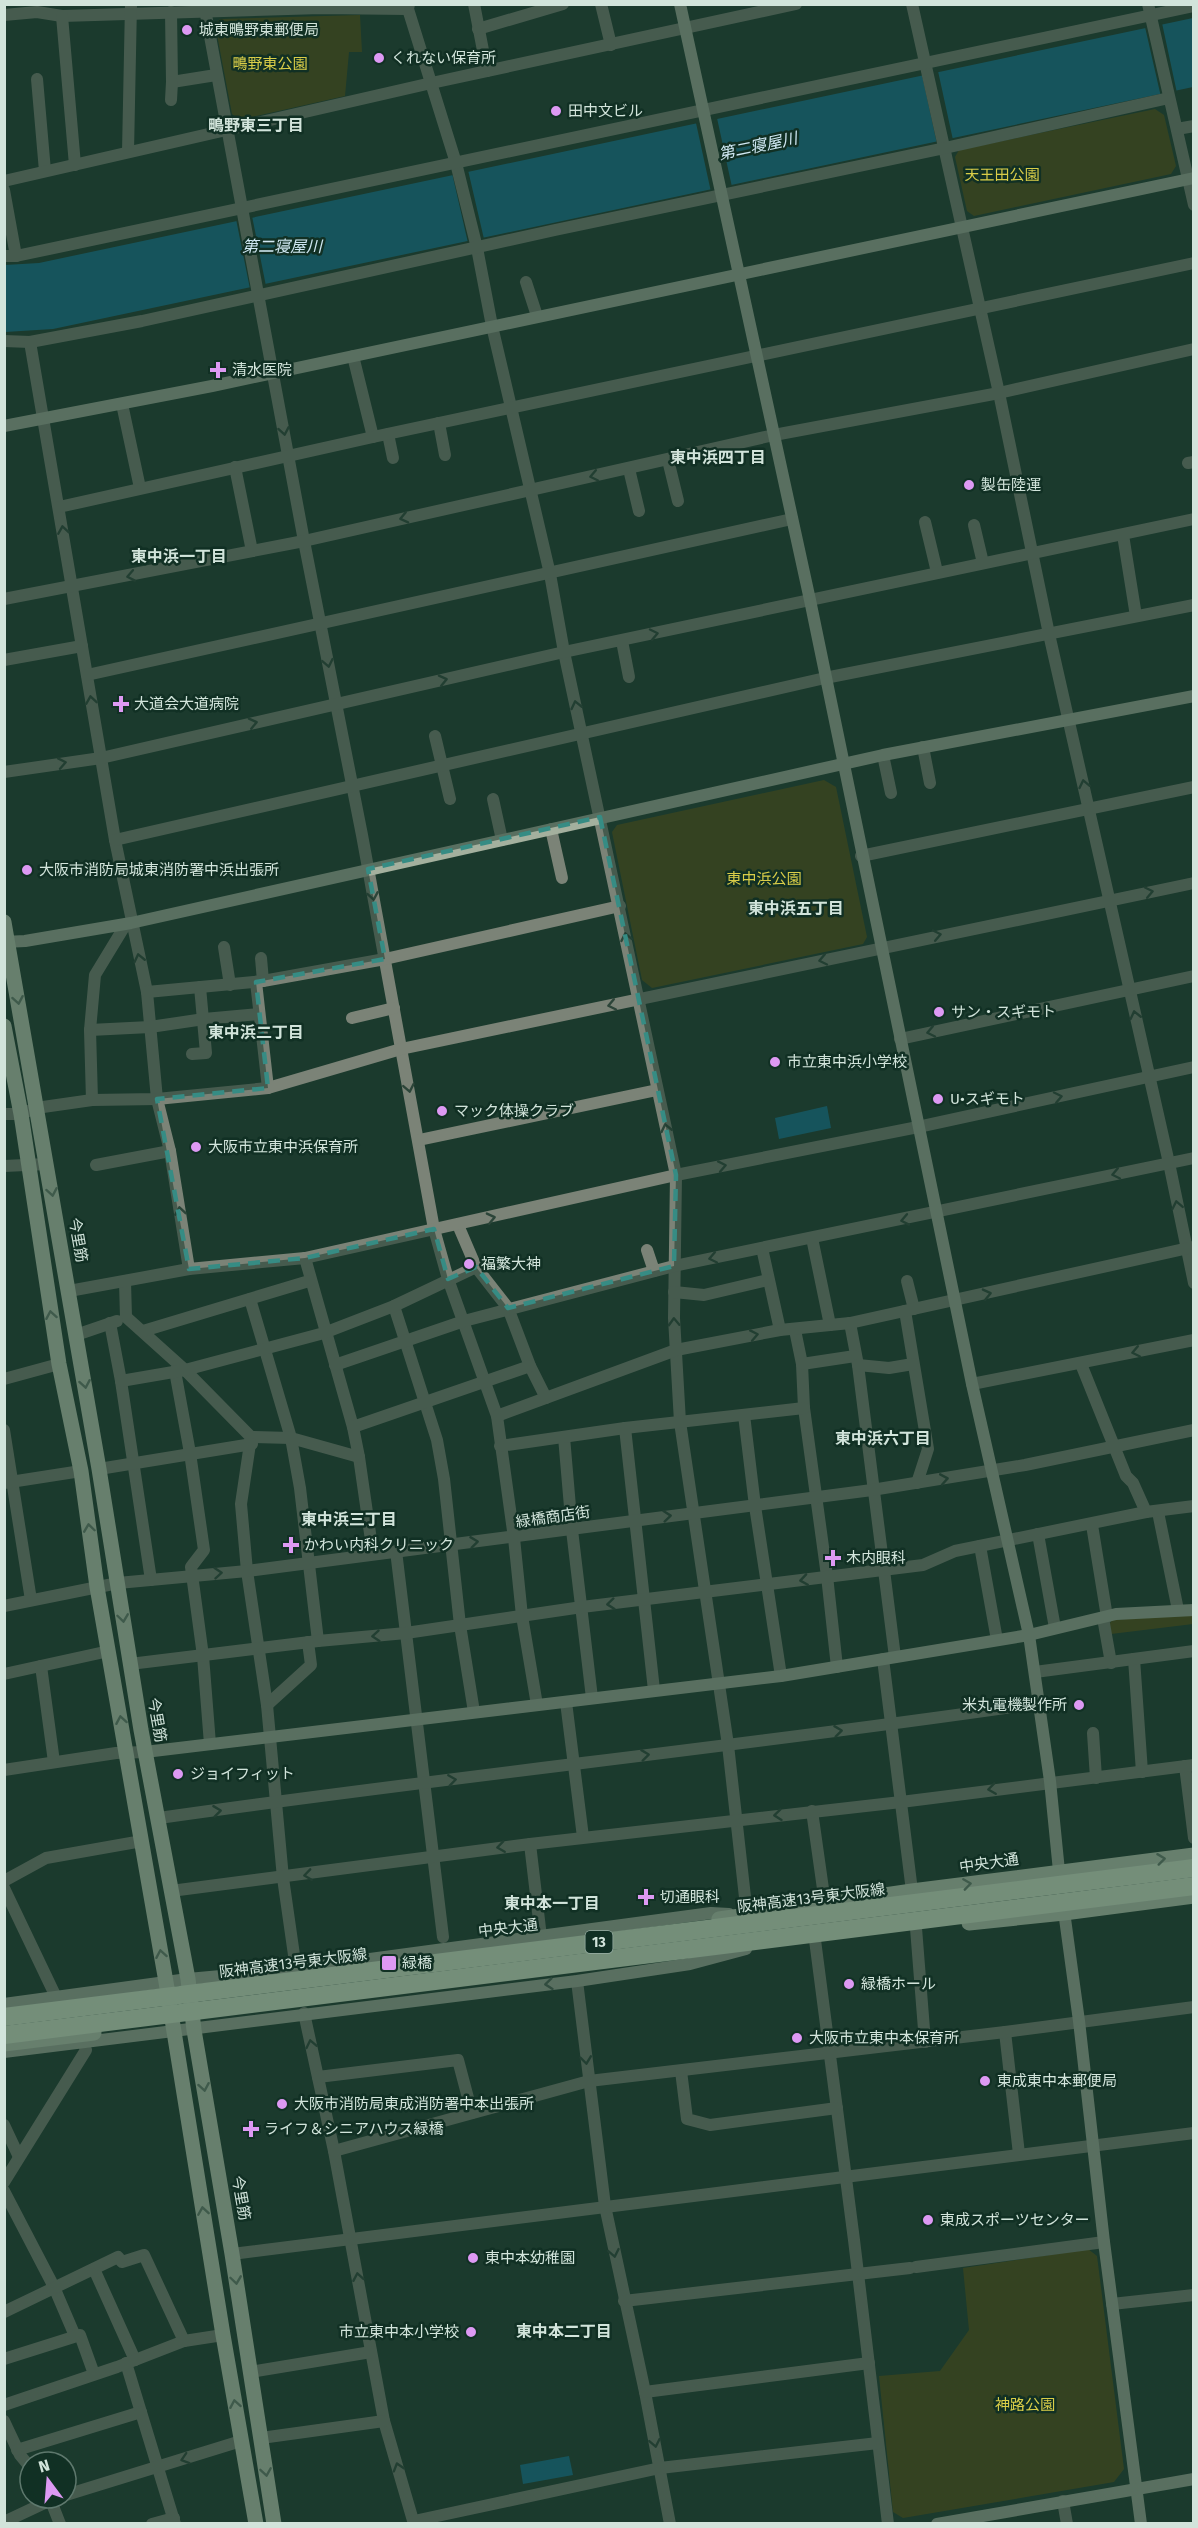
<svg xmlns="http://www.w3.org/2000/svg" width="1198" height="2528" viewBox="0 0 1198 2528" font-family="'Fira Sans','Noto Sans JP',sans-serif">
	<rect width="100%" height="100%" fill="#1b3a2d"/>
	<!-- green -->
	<g fill="#534d13">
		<path d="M360,15L362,52H349L345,96L239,120L232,114L215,24L220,19Z"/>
		<path d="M1155,109L1164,115L1176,166L1171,174L974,216L967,211L955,157L959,150Z"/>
		<path d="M824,780L836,787L867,937L863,944L652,988L642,980L612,832L617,825Z"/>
		<path d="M1193,1614V1624L1111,1634L1108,1626L1112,1620Z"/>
		<path d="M1088,2249L1097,2256L1124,2469L1114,2482L903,2518L893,2512L879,2376L940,2371L969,2330L963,2268Z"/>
	</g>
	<!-- water -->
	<g fill="#117494">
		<path d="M1193,18V87L53,329L5,332V265L39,263Z"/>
		<path d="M827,1106L831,1128L779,1139L775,1118Z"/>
		<path d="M569,2456L573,2475L523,2484L520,2465Z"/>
	</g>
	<!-- pier -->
	<g fill="#1b3a2d">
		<path d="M1162,23L1177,93L1161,97L1145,27Z"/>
		<path d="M938,71L953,140L937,144L922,75Z"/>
		<path d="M717,118L732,187L711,192L696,123Z"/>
		<path d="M468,170L484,239L468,243L452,173Z"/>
		<path d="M252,216L266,286L250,289L236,219Z"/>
	</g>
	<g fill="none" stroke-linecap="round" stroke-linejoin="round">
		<!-- street -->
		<g stroke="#7b8377" stroke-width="12">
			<path d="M204,4L304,541L362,835L434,1229L448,1279L497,1416L514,1538L522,1616L537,1705"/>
			<path d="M409,4L408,9L456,163L477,248L492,326L550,574L564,652L676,1175L674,1318L680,1422L728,1745L747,1915"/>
			<path d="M474,4L487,71"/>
			<path d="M601,4L611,45"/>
			<path d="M912,4L999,393L1049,634L1169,1163L1194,1283"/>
			<path d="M1148,4L1194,205"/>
			<path d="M171,12L172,82L216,75"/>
			<path d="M4,15L37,12L62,16L321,8L408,9"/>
			<path d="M62,16L75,165"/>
			<path d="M478,29L563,4"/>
			<path d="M37,79L45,171"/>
			<path d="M171,100L172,82"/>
			<path d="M1177,129L1194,126"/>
			<path d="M128,152L131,4"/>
			<path d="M4,181L427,84L796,4"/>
			<path d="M4,190L16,256"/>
			<path d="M4,256H16L1194,6"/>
			<path d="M526,282L537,316"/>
			<path d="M4,341L30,342L142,321L555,230L945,148L1169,98"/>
			<path d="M30,342L115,840L147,992L157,1099L170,1151L189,1269"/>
			<path d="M353,356L373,437"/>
			<path d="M122,404L140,488"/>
			<path d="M439,423L445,455"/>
			<path d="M388,434L393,458"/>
			<path d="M668,460L678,501"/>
			<path d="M1188,463L1194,462"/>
			<path d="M235,467L252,551"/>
			<path d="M629,469L639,511"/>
			<path d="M59,507L373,437L1194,263"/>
			<path d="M925,522L937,572"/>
			<path d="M974,525L983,563"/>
			<path d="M1123,535L1136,616"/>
			<path d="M4,599L304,541L774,435L999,393L1194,349"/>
			<path d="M622,641L629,677"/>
			<path d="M4,660L82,646"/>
			<path d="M87,675L792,519"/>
			<path d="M435,736L450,799"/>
			<path d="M923,747L930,783"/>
			<path d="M883,755L891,793"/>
			<path d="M4,772L101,758L564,652L1194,519"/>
			<path d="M493,799L502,840"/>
			<path d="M551,829L562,878"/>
			<path d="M115,840L825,678L1194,605"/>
			<path d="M861,856L1194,787"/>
			<path d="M224,947L230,985"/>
			<path d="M261,958L263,981"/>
			<path d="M256,982L268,1088"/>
			<path d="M147,992L263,981L385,959L620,906"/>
			<path d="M352,1018L394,1008"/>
			<path d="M90,1030L150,1027L204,1019L259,1014"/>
			<path d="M900,1039L1194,976"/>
			<path d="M192,1054L206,1053L200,987"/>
			<path d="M92,1100L90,1030L95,975L126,924"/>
			<path d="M4,1114H21L36,1108L92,1100L157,1099L268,1088L401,1049L1194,883"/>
			<path d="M419,1140L657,1090"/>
			<path d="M96,1165L170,1151"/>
			<path d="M4,1166L47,1164"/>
			<path d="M458,1225L476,1267L508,1308L530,1366L546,1398"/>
			<path d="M812,1238L830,1325"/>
			<path d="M762,1248L780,1330"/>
			<path d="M647,1250L654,1271"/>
			<path d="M305,1258L353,1427L359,1457L373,1554"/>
			<path d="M907,1281L914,1309"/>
			<path d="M125,1282L126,1317L185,1370L251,1437L241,1504L247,1571L267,1705L283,1878L296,1969"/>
			<path d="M69,1291L189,1269L305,1258L676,1175L918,1127L1194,1067"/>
			<path d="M674,1292L704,1295L768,1280"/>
			<path d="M250,1299L291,1438L300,1488L318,1641"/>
			<path d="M394,1306L437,1440L444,1479L460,1625L474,1712"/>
			<path d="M905,1311L928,1449L917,1483"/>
			<path d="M110,1323L121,1381L151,1580"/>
			<path d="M850,1323L858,1365L895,1657"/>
			<path d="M795,1330L802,1364L804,1408L827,1576L837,1667"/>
			<path d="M143,1331L309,1281"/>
			<path d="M76,1335L117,1321"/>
			<path d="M802,1364L855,1356"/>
			<path d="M1081,1364L1126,1476L1133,1483L1146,1512"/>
			<path d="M335,1365L464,1321L674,1266L1194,1158"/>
			<path d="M858,1365L889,1368L913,1364"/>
			<path d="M175,1371L190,1453L204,1550L191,1567L203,1656L210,1744"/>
			<path d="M4,1379L59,1364"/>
			<path d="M121,1381L185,1370L324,1333L394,1306L476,1267"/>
			<path d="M972,1384L1194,1340"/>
			<path d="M744,1415L755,1506L781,1676"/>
			<path d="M497,1416L676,1350L780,1330L850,1323L1193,1247"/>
			<path d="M353,1427L530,1366"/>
			<path d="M625,1428L654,1690"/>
			<path d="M4,1430L31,1600"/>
			<path d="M251,1437L291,1438L359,1457"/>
			<path d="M564,1437L572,1530L592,1698"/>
			<path d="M500,1446L625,1428L804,1408"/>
			<path d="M99,1469L252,1444"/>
			<path d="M4,1483L81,1471"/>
			<path d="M1158,1512L1178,1610"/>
			<path d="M1092,1525L1107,1617"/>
			<path d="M1038,1534L1055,1628"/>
			<path d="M980,1546L997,1640"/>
			<path d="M396,1551L443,1937"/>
			<path d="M4,1606L118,1583L247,1571L872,1490L1025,1465L1194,1430"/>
			<path d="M1103,1618L1111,1663"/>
			<path d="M883,1659L912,1891"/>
			<path d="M1134,1659L1142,1772"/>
			<path d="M130,1664L318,1641L406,1633L582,1607L923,1565L955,1551L1146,1512L1194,1506"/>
			<path d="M41,1666L54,1762"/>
			<path d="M1035,1672L1194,1651"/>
			<path d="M4,1674L109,1651"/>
			<path d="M566,1702L583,1837"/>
			<path d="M267,1705L311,1665L308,1642"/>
			<path d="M1093,1733L1096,1778"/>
			<path d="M1185,1766L1194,1838"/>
			<path d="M4,1770L116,1753L145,1752"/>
			<path d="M812,1811L825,1903"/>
			<path d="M159,1818C452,1776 747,1746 1040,1703"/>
			<path d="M530,1844L541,1937"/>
			<path d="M4,1881L46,1858L142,1841"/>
			<path d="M4,1888L56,1997"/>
			<path d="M171,1891L530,1844L901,1802L1194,1765"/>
			<path d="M916,1928L925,2042"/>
			<path d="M815,1940L854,2240L888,2524"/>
			<path d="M577,1981L605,2206L645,2392L670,2524"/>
			<path d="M304,2013L334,2151L384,2421L414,2524"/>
			<path d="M1005,2032L1019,2154"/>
			<path d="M681,2071L687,2119L710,2125L837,2108"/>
			<path d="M318,2077L458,2060L472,2113"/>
			<path d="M4,2125L19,2157"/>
			<path d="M334,2151L589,2081L1005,2032L1194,2007"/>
			<path d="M4,2182L86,2050L83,2042"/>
			<path d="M4,2191L54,2287L75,2336"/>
			<path d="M232,2254L1194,2133"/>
			<path d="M916,2267L1104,2242"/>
			<path d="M94,2269L135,2360"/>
			<path d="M624,2301L910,2268"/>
			<path d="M1112,2304L1194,2295"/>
			<path d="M4,2312L118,2257L122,2262L144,2255L184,2341"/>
			<path d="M4,2359L80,2335L94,2374"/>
			<path d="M126,2363L175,2524"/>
			<path d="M250,2372L371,2352"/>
			<path d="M645,2392L869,2363"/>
			<path d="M4,2405L117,2367L184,2341L223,2335"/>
			<path d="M4,2421L20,2455L30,2467"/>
			<path d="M261,2438L384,2421"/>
			<path d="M17,2450L141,2412"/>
			<path d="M66,2495L241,2441"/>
			<path d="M51,2501L60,2524"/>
			<path d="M1063,2501L1067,2524"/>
			<path d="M414,2521L660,2468L878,2443"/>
			<path d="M4,2522L55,2498"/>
			<path d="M152,2524L174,2518"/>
		</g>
		<!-- secondary -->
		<g stroke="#a4b09e" stroke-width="12">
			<path d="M680,4L810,600L972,1384L1029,1635L1050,1781L1060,1881"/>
			<path d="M4,426L212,386L1194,178"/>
			<path d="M4,942L25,941L131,923L883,755L1194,696"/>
			<path d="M145,1752L781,1676L1029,1635L1116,1614L1194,1610"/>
			<path d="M1063,1904L1079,2021L1104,2242L1141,2524"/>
			<path d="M4,2004L188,1979L296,1969L711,1913L729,1914"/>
			<path d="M4,2052L577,1981L690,1964L746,1949"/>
			<path d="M937,2524L1194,2479"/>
		</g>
		<!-- primary -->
		<g stroke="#c3d3bb" stroke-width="15">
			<path d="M4,922L99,1469L141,1730L188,1979L194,2030L232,2254L274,2524"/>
			<path d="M4,1026L21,1114L59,1364L81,1471L97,1587L166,1982L223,2335L256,2524"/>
			<path d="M719,1919L912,1891L1194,1855"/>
			<path d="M969,1923L1064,1913L1194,1896"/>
			<path d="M4,2044L94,2033"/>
		</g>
		<!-- highway -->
		<g stroke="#e0f3d6" stroke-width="18">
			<path d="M4,2017L1194,1868"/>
			<path d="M4,2035L1194,1886"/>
		</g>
	</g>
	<!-- one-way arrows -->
	<defs><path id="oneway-chevron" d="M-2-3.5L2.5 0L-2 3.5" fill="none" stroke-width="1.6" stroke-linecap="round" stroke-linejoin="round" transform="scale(1.5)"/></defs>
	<g stroke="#2c4539">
		<use href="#oneway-chevron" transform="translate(284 431) rotate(80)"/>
		<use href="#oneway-chevron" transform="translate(594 476) rotate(168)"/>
		<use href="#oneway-chevron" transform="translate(404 518) rotate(167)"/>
		<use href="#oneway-chevron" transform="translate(63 530) rotate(-99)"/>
		<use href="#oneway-chevron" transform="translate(131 576) rotate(169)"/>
		<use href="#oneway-chevron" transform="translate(654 634) rotate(-12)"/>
		<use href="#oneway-chevron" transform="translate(328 663) rotate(79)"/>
		<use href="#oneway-chevron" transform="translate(443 680) rotate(-13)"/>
		<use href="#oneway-chevron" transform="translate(91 700) rotate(-99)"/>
		<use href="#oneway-chevron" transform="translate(576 705) rotate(-103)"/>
		<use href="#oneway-chevron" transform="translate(253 723) rotate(-13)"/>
		<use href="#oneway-chevron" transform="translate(62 763) rotate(-11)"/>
		<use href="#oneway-chevron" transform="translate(1084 784) rotate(-102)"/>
		<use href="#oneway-chevron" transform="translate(1149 892) rotate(-12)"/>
		<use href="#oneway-chevron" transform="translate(373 896) rotate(80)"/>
		<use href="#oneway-chevron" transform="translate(937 935) rotate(-12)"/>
		<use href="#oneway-chevron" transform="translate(626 937) rotate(-101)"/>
		<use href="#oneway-chevron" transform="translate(139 958) rotate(-103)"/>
		<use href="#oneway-chevron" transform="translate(823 960) rotate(168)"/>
		<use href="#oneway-chevron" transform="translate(612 1005) rotate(168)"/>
		<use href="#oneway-chevron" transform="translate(1135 1015) rotate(-103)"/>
		<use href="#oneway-chevron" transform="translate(931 1032) rotate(168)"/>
		<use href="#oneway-chevron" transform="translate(409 1088) rotate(79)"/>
		<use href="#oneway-chevron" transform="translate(1058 1097) rotate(-12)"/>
		<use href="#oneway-chevron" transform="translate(666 1128) rotate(-103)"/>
		<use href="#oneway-chevron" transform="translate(722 1166) rotate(-11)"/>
		<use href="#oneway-chevron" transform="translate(1116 1174) rotate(168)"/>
		<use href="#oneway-chevron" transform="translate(1177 1205) rotate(-101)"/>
		<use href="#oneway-chevron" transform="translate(180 1211) rotate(-99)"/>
		<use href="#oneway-chevron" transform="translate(491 1218) rotate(-13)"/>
		<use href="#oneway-chevron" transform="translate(905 1220) rotate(169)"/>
		<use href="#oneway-chevron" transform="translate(713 1258) rotate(168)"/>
		<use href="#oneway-chevron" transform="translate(987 1294) rotate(-13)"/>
		<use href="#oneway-chevron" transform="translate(674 1322) rotate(-92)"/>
		<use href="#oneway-chevron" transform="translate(754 1335) rotate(-11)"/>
		<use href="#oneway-chevron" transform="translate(1136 1352) rotate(168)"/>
		<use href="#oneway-chevron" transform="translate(944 1479) rotate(-10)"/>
		<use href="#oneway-chevron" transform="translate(667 1516) rotate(-6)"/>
		<use href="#oneway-chevron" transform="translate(474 1542) rotate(-7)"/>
		<use href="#oneway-chevron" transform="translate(218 1573) rotate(-5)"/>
		<use href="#oneway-chevron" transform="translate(804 1580) rotate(171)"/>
		<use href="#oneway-chevron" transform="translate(611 1604) rotate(174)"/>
		<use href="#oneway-chevron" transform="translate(376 1636) rotate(175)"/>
		<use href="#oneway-chevron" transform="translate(838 1731) rotate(-7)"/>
		<use href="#oneway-chevron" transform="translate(645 1755) rotate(-7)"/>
		<use href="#oneway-chevron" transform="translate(452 1780) rotate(-8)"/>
		<use href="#oneway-chevron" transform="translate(992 1789) rotate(172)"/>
		<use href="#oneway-chevron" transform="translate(217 1811) rotate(-7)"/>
		<use href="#oneway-chevron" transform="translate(778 1815) rotate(174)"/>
		<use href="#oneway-chevron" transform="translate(501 1847) rotate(172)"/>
		<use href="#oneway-chevron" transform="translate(308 1875) rotate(172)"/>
		<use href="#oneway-chevron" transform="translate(311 2044) rotate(-102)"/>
		<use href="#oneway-chevron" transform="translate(586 2060) rotate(83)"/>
		<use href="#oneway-chevron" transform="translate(614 2253) rotate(79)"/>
		<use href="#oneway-chevron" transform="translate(358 2277) rotate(-100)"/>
		<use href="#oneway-chevron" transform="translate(655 2443) rotate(79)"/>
		<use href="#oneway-chevron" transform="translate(185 2459) rotate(162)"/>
		<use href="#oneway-chevron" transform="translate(398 2467) rotate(-107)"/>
	</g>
	<g stroke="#6a8270">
		<use href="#oneway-chevron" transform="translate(18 1000) rotate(80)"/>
		<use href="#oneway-chevron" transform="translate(52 1192) rotate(80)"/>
		<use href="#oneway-chevron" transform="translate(51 1315) rotate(-100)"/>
		<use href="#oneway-chevron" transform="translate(85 1384) rotate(80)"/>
		<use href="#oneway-chevron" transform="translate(89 1528) rotate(-98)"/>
		<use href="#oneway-chevron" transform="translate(123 1618) rotate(82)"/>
		<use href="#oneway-chevron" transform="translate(121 1720) rotate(-100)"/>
		<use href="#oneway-chevron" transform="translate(1161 1859) rotate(-7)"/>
		<use href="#oneway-chevron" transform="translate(967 1884) rotate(-8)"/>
		<use href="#oneway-chevron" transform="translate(161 1954) rotate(-100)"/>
		<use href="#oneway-chevron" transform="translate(204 2087) rotate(80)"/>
		<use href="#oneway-chevron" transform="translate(203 2211) rotate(-99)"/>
		<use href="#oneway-chevron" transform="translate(236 2280) rotate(82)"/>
		<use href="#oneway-chevron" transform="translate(235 2404) rotate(-100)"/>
		<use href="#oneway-chevron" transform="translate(266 2472) rotate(81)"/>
	</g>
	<use stroke="#4c6355" href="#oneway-chevron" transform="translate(549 1984) rotate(174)"/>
	<!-- marked area -->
	<path d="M0 0H1198V2528H0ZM600,817L676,1175L674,1266L508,1308L476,1267L448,1279L434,1229L305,1258L189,1269L157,1099L268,1088L256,982L385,959L368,869Z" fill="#1b3a2d" fill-opacity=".55" fill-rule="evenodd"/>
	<path fill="none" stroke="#368c84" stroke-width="4.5" stroke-dasharray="12 8" stroke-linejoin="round" d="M600,817L676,1175L674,1266L508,1308L476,1267L448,1279L434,1229L305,1258L189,1269L157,1099L268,1088L256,982L385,959L368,869Z"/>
	<!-- markers -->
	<g fill="#dd99f3" stroke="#113024" stroke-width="2">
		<circle cx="187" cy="30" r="6"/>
		<circle cx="379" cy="58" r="6"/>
		<circle cx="556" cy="111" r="6"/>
		<path d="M215 361h6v6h6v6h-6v6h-6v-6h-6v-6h6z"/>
		<circle cx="969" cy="485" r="6"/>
		<path d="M118 695h6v6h6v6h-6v6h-6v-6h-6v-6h6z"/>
		<circle cx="27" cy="870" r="6"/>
		<circle cx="939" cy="1012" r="6"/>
		<circle cx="775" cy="1062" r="6"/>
		<circle cx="938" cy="1099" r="6"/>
		<circle cx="442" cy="1111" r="6"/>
		<circle cx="196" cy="1147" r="6"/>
		<circle cx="469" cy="1264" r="6"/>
		<path d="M288 1536h6v6h6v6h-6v6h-6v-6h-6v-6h6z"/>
		<path d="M830 1549h6v6h6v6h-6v6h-6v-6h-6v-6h6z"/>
		<circle cx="1079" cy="1705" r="6"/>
		<circle cx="178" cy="1774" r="6"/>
		<path d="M643 1888h6v6h6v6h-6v6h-6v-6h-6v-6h6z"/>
		<rect x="381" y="1955" width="16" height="16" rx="3"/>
		<circle cx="849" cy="1984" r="6"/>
		<circle cx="797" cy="2038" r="6"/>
		<circle cx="985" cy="2081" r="6"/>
		<circle cx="282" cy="2104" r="6"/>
		<path d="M248 2120h6v6h6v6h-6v6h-6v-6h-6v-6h6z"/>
		<circle cx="928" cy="2220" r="6"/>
		<circle cx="473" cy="2258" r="6"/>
		<circle cx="471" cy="2332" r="6"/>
	</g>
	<g text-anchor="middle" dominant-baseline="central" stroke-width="5" stroke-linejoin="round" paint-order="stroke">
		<!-- shield labels -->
		<rect fill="#113024" stroke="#98aea4" stroke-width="1.5" x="585.5" y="1931" width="27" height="22" rx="4.5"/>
		<g font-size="14" font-weight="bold" fill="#d2e4db">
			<text x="599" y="1942">13</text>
		</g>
		<!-- poi labels -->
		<g font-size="15" fill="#d2e4db" stroke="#113024" text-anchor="start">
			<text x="199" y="30">城東鴫野東郵便局</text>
			<text x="391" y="58">くれない保育所</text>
			<text x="568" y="111">田中文ビル</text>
			<text x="232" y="370">清水医院</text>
			<text x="981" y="485">製缶陸運</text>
			<text x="134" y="704">大道会大道病院</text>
			<text x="39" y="870">大阪市消防局城東消防署中浜出張所</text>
			<text x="951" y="1012">サン・スギモト</text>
			<text x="787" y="1062">市立東中浜小学校</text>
			<text x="950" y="1099">U•スギモト</text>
			<text x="454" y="1111">マック体操クラブ</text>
			<text x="208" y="1147">大阪市立東中浜保育所</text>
			<text x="481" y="1264">福繁大神</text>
			<text x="304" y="1545">かわい内科クリニック</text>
			<text x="846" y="1558">木内眼科</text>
			<text x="1067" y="1705" text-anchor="end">米丸電機製作所</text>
			<text x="190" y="1774">ジョイフィット</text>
			<text x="660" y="1897">切通眼科</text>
			<text x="402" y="1963">緑橋</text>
			<text x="861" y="1984">緑橋ホール</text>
			<text x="809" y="2038">大阪市立東中本保育所</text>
			<text x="997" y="2081">東成東中本郵便局</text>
			<text x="294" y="2104">大阪市消防局東成消防署中本出張所</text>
			<text x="264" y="2129">ライフ＆シニアハウス緑橋</text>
			<text x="940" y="2220">東成スポーツセンター</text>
			<text x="485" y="2258">東中本幼稚園</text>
			<text x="459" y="2332" text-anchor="end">市立東中本小学校</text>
		</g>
		<!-- park labels -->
		<g font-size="15" fill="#d9cd48" stroke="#113024">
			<text x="270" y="64">鴫野東公園</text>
			<text x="1002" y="175">天王田公園</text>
			<text x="764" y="879">東中浜公園</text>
			<text x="1025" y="2405">神路公園</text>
		</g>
		<!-- street labels -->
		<g font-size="15" fill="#d2e4db" stroke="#113024">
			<text transform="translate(78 1240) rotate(80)">今里筋</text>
			<text transform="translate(553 1517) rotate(-8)">緑橋商店街</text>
			<text transform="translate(157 1720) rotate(80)">今里筋</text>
			<text transform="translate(989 1863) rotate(-8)">中央大通</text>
			<text transform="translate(811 1898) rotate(-7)">阪神高速13号東大阪線</text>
			<text transform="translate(508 1928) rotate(-7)">中央大通</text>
			<text transform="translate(293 1963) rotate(-7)">阪神高速13号東大阪線</text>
			<text transform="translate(241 2198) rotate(80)">今里筋</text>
		</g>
		<!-- neighbourhood labels -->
		<g font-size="16" font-weight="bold" fill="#d2e4db" stroke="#113024">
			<text x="256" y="125">鴫野東三丁目</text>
			<text x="718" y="457">東中浜四丁目</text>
			<text x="179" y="556">東中浜一丁目</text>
			<text x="796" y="908">東中浜五丁目</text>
			<text x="256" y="1032">東中浜二丁目</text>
			<text x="883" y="1438">東中浜六丁目</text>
			<text x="349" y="1519">東中浜三丁目</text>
			<text x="552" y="1903">東中本一丁目</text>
			<text x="564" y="2331">東中本二丁目</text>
		</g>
		<!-- water labels -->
		<g font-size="16" font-style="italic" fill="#d0e8f3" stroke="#113024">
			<text transform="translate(758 146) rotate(-12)">第二寝屋川</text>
			<text x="282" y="246">第二寝屋川</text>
		</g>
	</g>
	<!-- border -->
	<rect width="1198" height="2528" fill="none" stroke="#d2e4db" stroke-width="12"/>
	<!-- north arrow -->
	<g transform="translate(48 2480) rotate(344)"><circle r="28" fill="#113024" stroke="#5e786d" stroke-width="1.5"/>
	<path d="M0-4.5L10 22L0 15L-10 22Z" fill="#dd99f3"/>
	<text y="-9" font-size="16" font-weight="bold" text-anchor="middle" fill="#d2e4db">N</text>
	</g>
</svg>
